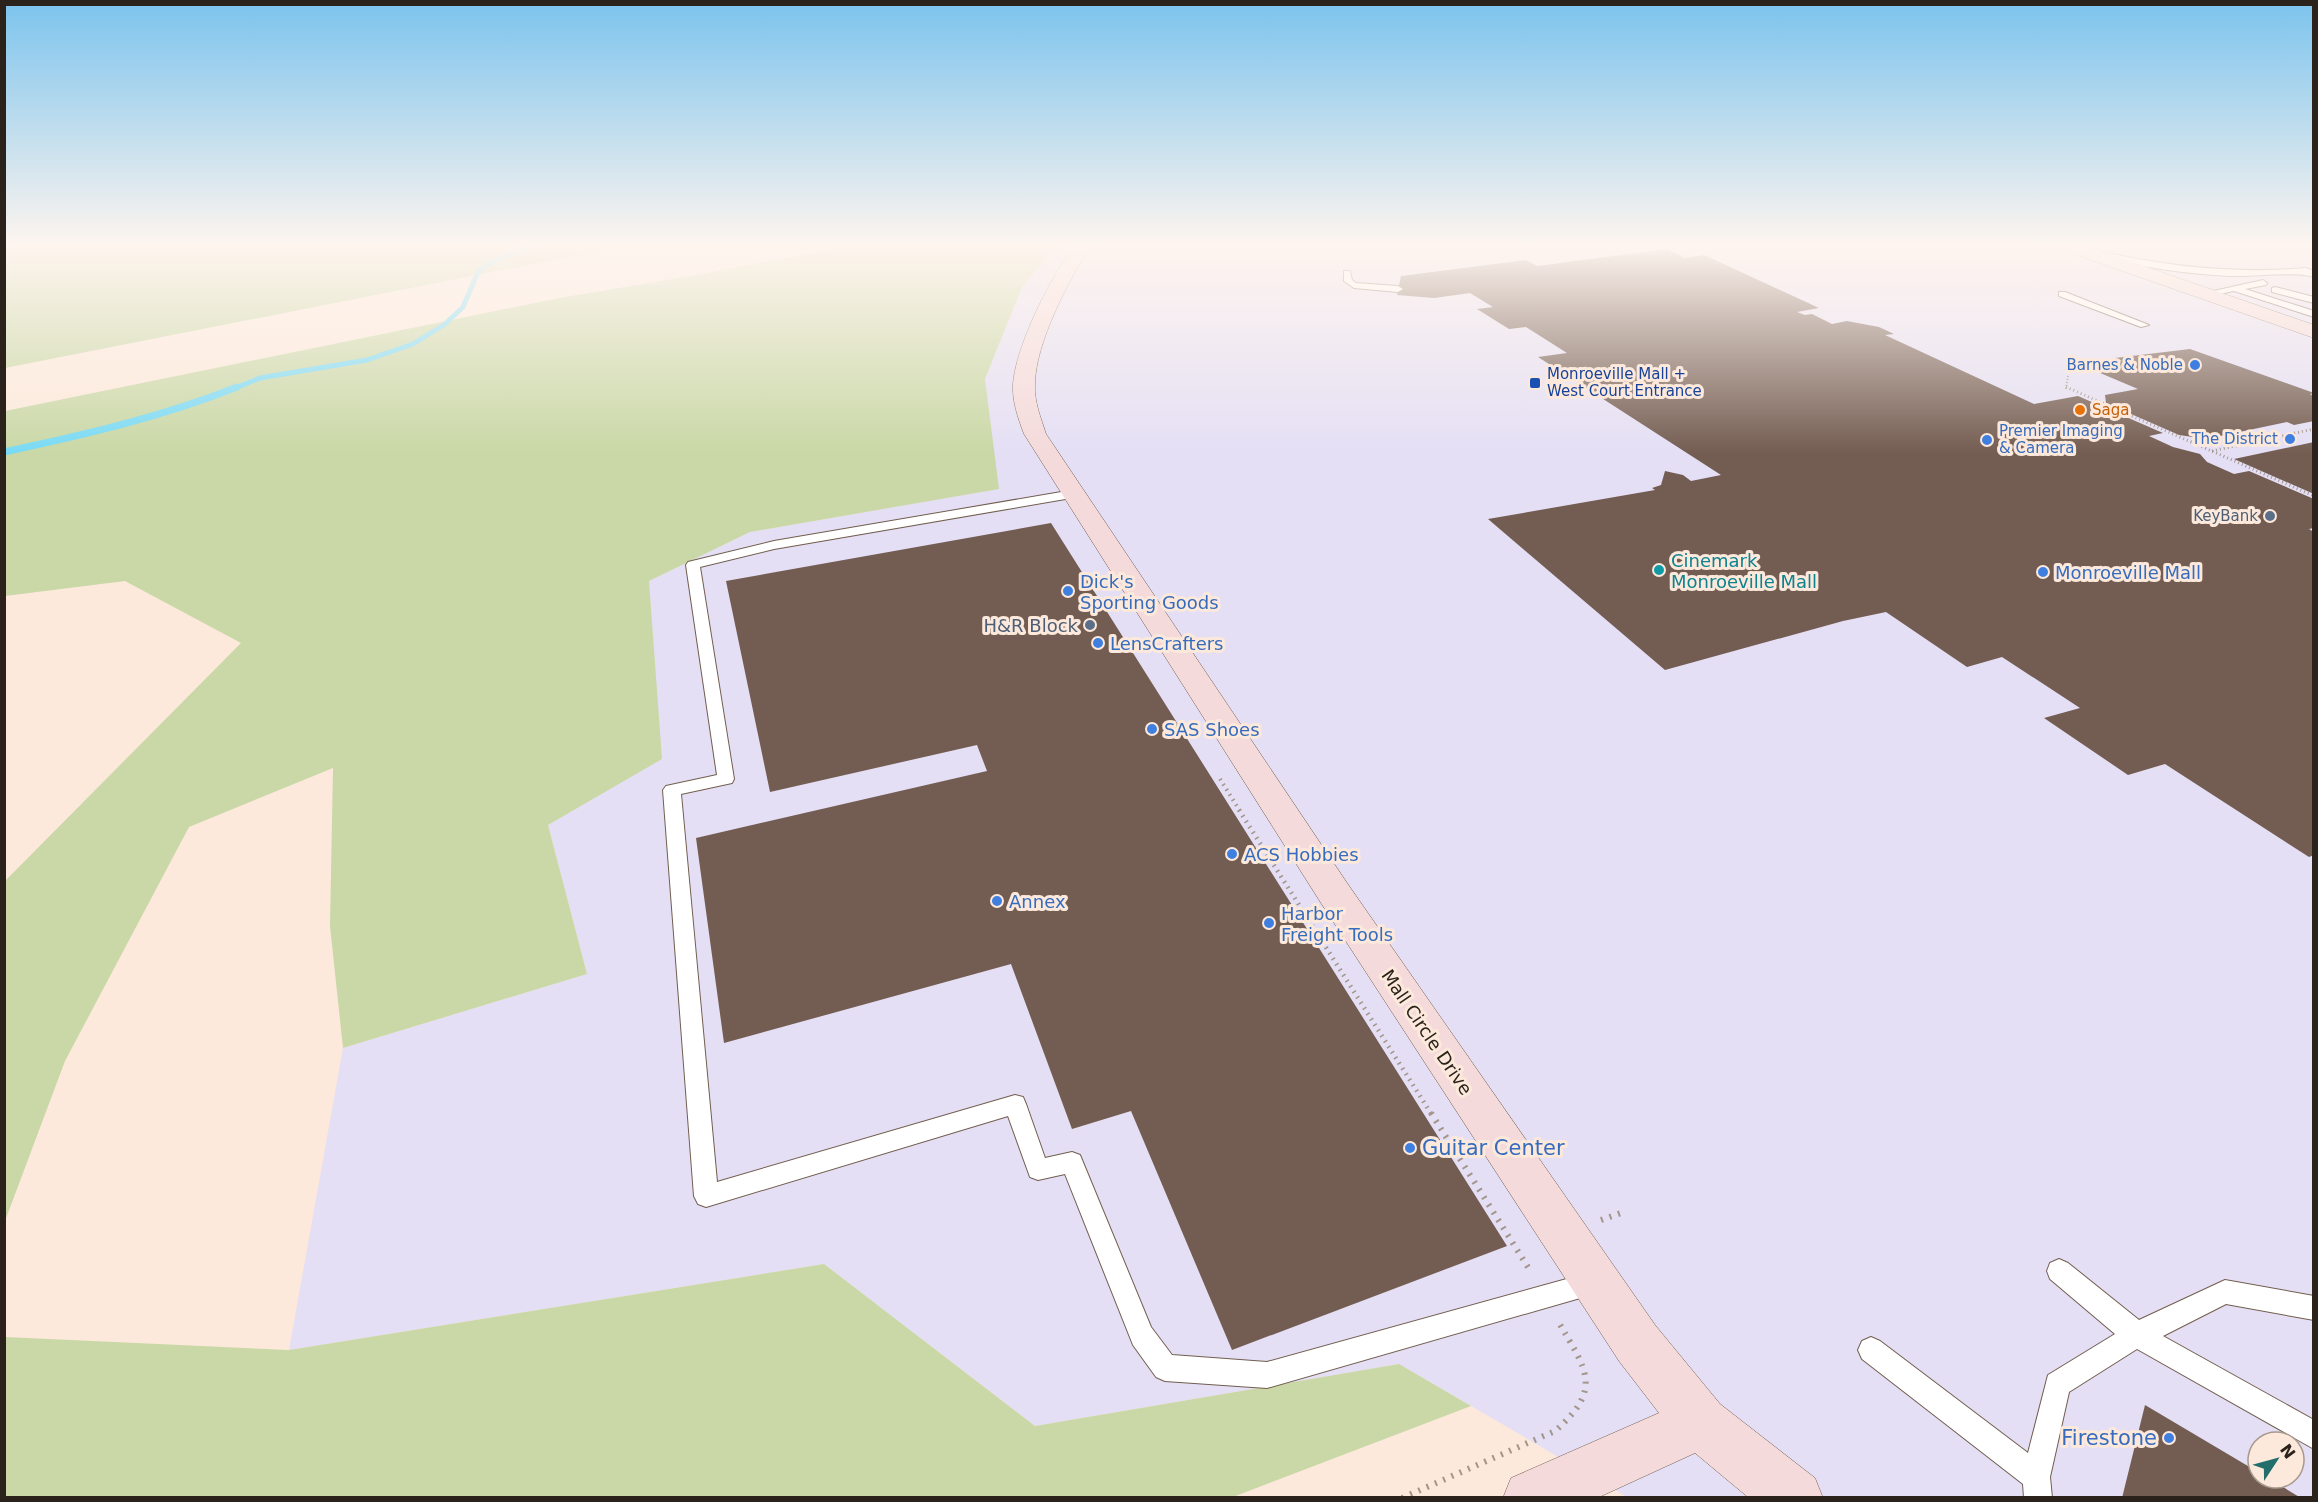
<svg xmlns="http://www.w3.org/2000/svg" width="2318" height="1502" viewBox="0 0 2318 1502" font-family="'DejaVu Sans',sans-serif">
	<rect width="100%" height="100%" fill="#fce9db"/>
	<!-- commercial -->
	<path fill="#e4dff5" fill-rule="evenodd" d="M1059,243H2313V1497H1627L1399,1364L1035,1426L824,1264L289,1350L343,1048L587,974L548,825L661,759L649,581L750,532L998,489L985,379L1022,287ZM2258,1442H2294V1478H2258Z"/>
	<!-- green -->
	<g fill="#c9d8a6">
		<path d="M5,243H640L5,368Z"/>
		<path d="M864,243H1059L1022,287L985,379L999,489L750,532L649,581L662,759L548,825L587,974L343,1048L330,926L333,768L189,827L65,1061L5,1221V881L241,643L125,581L5,596V411L559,298L708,273Z"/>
		<path d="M824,1264L1035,1426L1399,1364L1471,1406L1233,1497L5,1498V1337L289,1350Z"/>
	</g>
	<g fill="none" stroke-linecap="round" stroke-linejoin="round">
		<!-- stream-far1 -->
		<path stroke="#79daf4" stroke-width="5" d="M233,389L260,378L367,360L413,344L445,324L463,307L478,272L488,264L537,243"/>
		<!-- stream -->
		<path stroke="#79daf4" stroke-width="7" d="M4,452C83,435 162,417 237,387"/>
	</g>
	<!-- building -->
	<g fill="#735c51">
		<path d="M1667,249L1685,258L1704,255L1819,308L1797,312L1805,315L1812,314L1832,324L1847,321L1879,327L1894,334L1885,335L2034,404L2078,396L2163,433L2149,436L2173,447L2200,454L2207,462L2234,474L2249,471L2314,499V528L2309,529L2314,532V855L2309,857L2165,764L2128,775L2044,718L2080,708L2002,657L1967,667L1886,612L1843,621L1665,670L1488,519L1655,490L1652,488L1661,485L1665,471L1683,475L1691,481L1721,475L1538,357L1567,353L1526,327L1509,329L1477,309L1493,307L1470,293L1434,298L1397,295L1401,276L1526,260L1537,266Z"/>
		<path d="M2190,349L2314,393L2310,394L2314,396V421L2294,425L2287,422L2206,439L2179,435L2106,403L2105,395L2138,389L2086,367L2122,361L2115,358Z"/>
		<path d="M2314,442V494L2234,459Z"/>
		<path d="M1051,523L1507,1246L1232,1350L1131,1111L1072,1129L1011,964L724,1043L696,838L987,771L977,745L770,792L726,581Z"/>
		<path d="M2145,1405L2258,1472V1478H2268L2301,1498H2122Z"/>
	</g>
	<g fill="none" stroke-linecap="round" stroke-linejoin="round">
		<defs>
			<g id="lane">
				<path d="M2103,252C2171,267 2237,274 2306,268L2314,271V277C2295,271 2253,277 2230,276C2186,274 2142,267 2100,257L2099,255Z"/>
				<path d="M1344,271H1350L1352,280L1356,283L1398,286L1403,289L1398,292L1354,288L1344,281Z"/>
				<path d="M2263,280L2267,283L2266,285L2245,289L2314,311V317L2234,291L2205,297L2200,294Z"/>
				<path d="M2275,287L2314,297V303L2272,292V288Z"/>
				<path d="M2059,292H2065L2149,325L2141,327L2059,296Z"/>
				<path d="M1073,490L1077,491L1079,494L1077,497L774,549L700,567L734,779L732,783L681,794L717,1182L1015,1095L1023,1097L1026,1104L1045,1158L1072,1152L1080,1155L1151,1327L1172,1355L1267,1362L1592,1272L1601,1276L1605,1284L1601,1292L1267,1388L1165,1381L1156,1377L1133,1345L1065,1174L1038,1180L1030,1177L1008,1116L706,1207L698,1204L694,1196L663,790L666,786L717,775L686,565L688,562L774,541Z"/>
				<path d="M2059,1259L2068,1263L2139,1320L2225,1280L2314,1296V1320L2226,1304L2163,1336L2314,1420V1449L2137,1349L2069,1392L2050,1477L2052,1498H2024L2023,1484L1862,1359L1858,1350L1862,1341L1871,1337L1880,1341L2028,1453L2048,1375L2115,1334L2050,1279L2047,1271L2050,1263Z"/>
			</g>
			<g id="secondary">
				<path d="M1076,243H1093C1070,276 1035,344 1035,384C1034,402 1041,418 1046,434L1347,883L1655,1325L1720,1404L1815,1478L1823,1498H1749L1695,1453L1597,1498H1503L1511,1478L1659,1413L1619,1361L1321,903L1024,434C1018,418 1012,401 1013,384C1016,345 1052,274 1076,243Z"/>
				<path d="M2052,243H2077L2314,325V338L2054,247Z"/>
			</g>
		</defs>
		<!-- lane casing -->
		<use href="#lane" stroke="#725e4f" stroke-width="2"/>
		<!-- secondary casing -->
		<use href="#secondary" stroke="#725e4f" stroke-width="1"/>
		<!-- path-far4 -->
		<path stroke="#a3958a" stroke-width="2" stroke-dasharray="1 2" stroke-linecap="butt" d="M2068,376L2066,388L2068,389"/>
		<!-- path-far3 -->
		<g stroke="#a3958a" stroke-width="3" stroke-dasharray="1 3" stroke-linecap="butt">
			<path d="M2066,387L2314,496"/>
			<path d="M2212,451L2314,429"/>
		</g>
		<!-- path-far2 -->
		<path stroke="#a3958a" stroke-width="4" stroke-dasharray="1.5 4.5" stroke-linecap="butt" d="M1220,779L1240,811"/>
		<!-- path-far1 -->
		<path stroke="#a3958a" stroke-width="4.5" stroke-dasharray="1.5 5" stroke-linecap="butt" d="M1239,810L1432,1115"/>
		<!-- path -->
		<g stroke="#a3958a" stroke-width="6" stroke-dasharray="2 7" stroke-linecap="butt">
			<path d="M1431,1113L1531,1272"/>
			<path d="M1601,1220L1621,1213"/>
			<path d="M1402,1498L1555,1431C1604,1388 1586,1370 1558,1321"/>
		</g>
		<!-- lane -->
		<use href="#lane" fill="#fff" fill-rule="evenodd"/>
		<!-- secondary -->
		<use href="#secondary" fill="#f4dadb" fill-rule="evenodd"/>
	</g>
	<!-- sky -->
	<linearGradient id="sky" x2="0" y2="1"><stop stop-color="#7bc3ed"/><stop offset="0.54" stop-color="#fef5ef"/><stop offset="1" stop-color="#fef5ef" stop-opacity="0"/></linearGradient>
	<rect width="2318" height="454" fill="url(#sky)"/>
	<!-- markers -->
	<g fill="#3f7fe0" stroke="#fce9db" stroke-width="2">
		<circle cx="2195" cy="365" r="6"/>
		<circle cx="2290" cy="439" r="6"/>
		<circle cx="1987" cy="440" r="6"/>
		<circle cx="2043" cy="572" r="6"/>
		<circle cx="1068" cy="591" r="6"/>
		<circle cx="1098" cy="643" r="6"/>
		<circle cx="1152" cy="729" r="6"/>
		<circle cx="1232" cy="854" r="6"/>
		<circle cx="997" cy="901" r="6"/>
		<circle cx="1269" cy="923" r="6"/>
		<circle cx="1410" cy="1148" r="6"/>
		<circle cx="2169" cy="1438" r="6"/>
	</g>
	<rect fill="#1a4fb4" stroke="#fce9db" stroke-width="2" x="1529" y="377" width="12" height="12" rx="3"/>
	<circle fill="#e8710a" stroke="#fce9db" stroke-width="2" cx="2080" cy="410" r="6"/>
	<g fill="#5c6f8a" stroke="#fce9db" stroke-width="2">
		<circle cx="2270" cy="516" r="6"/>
		<circle cx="1090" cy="625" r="6"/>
	</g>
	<circle fill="#0f9aa8" stroke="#fce9db" stroke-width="2" cx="1659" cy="570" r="6"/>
	<g text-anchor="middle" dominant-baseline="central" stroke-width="6" stroke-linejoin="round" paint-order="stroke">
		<!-- far-shop labels -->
		<g font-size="15" fill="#366cbe" stroke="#fce9db" text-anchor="end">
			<text x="2183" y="365">Barnes &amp; Noble</text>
			<text x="1999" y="431" text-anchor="start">Premier Imaging<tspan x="1999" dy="17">&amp; Camera</tspan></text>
			<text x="2278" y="439">The District</text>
		</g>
		<!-- far-transit labels -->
		<g font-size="15" fill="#164399" stroke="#fce9db" text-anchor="start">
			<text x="1547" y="374">Monroeville Mall +<tspan x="1547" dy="17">West Court Entrance</tspan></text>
		</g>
		<!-- far-food labels -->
		<g font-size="15" fill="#c56008" stroke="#fce9db" text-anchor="start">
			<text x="2092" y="410">Saga</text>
		</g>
		<!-- far-service labels -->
		<g font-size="15" fill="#4e5e75" stroke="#fce9db" text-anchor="end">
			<text x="2258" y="516">KeyBank</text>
		</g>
		<!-- culture labels -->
		<g font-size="18" fill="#0d838f" stroke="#fce9db" text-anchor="start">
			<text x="1671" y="560">Cinemark<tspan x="1671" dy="21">Monroeville Mall</tspan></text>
		</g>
		<!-- shop labels -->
		<g font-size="18" fill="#366cbe" stroke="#fce9db" text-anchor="start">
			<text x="2055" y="572">Monroeville Mall</text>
			<text x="1080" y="581">Dick's<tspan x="1080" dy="21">Sporting Goods</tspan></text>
			<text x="1110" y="643">LensCrafters</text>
			<text x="1164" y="729">SAS Shoes</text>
			<text x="1244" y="854">ACS Hobbies</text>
			<text x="1009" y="901">Annex</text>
			<text x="1281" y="913">Harbor<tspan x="1281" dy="21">Freight Tools</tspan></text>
		</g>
		<!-- service labels -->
		<g font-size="18" fill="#4e5e75" stroke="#fce9db" text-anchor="end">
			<text x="1078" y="625">H&amp;R Block</text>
		</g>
		<!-- street labels -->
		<g font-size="18" fill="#2a221b" stroke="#fce9db">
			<text transform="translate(1427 1032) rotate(56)">Mall Circle Drive</text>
		</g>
		<!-- near-shop labels -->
		<g font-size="21" fill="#366cbe" stroke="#fce9db" text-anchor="start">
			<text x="1422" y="1148">Guitar Center</text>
			<text x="2157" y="1438" text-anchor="end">Firestone</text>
		</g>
	</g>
	<!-- border -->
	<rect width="2318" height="1502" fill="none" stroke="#2a221b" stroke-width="12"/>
	<!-- north arrow -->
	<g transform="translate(2276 1460) rotate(54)"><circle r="28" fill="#fce9db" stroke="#a8998e" stroke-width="1.5"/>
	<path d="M0-4.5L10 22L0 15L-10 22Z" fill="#236e6b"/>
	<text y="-9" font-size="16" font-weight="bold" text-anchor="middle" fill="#2a221b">N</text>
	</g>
</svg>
